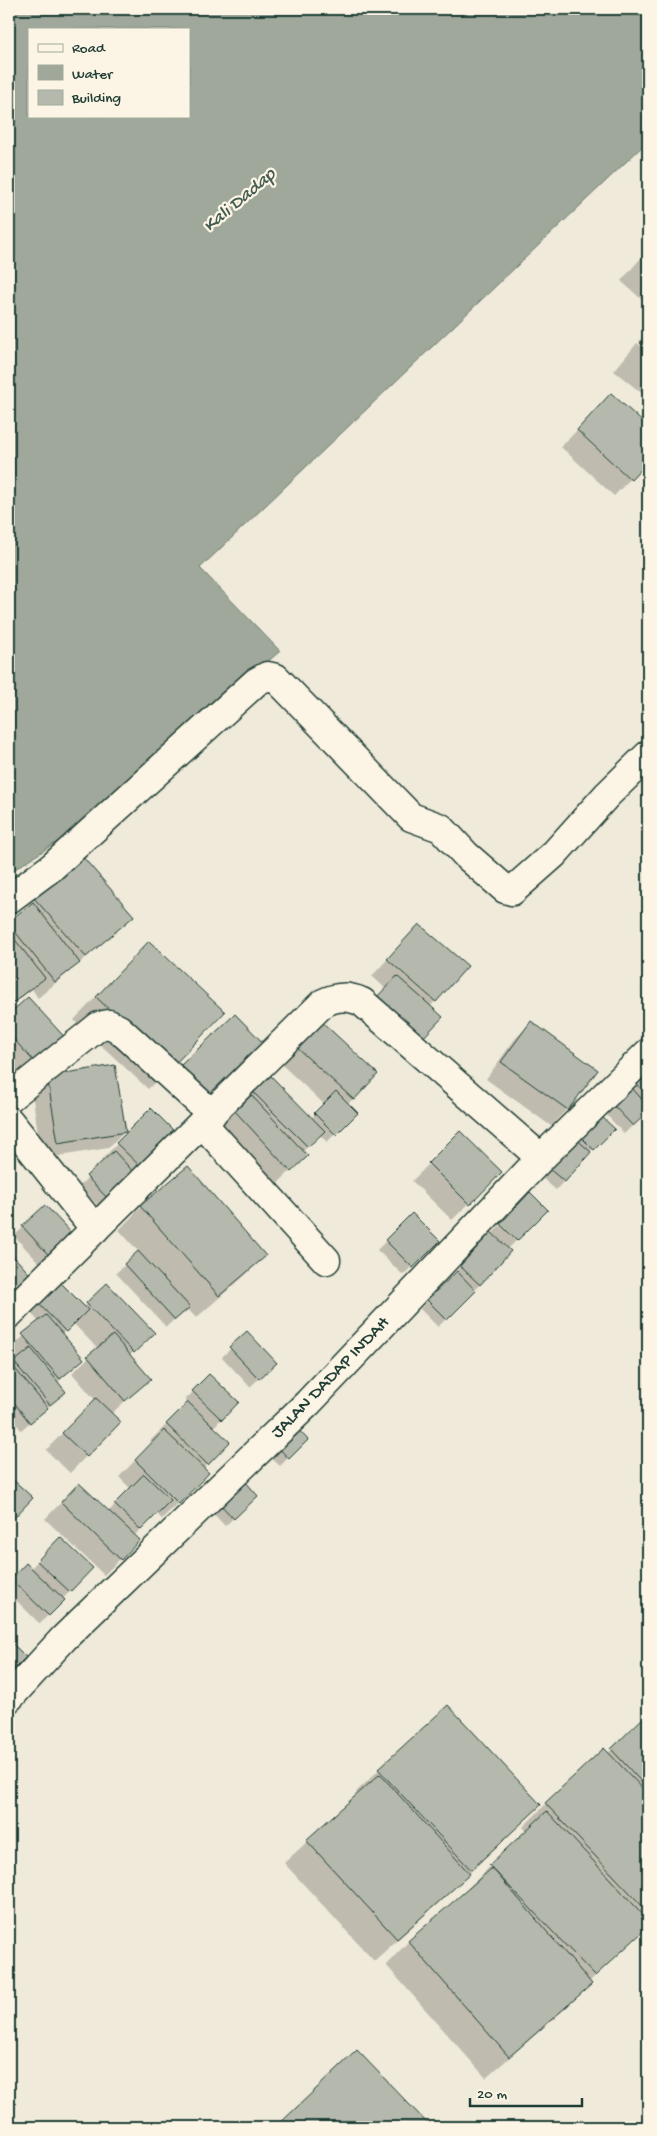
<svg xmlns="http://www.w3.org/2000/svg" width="657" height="2136" viewBox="0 0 657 2136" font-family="'Gochi Hand',sans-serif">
	<rect width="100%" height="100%" fill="#efeada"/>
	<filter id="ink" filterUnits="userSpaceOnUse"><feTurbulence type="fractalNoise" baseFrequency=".02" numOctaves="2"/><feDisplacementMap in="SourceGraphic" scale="10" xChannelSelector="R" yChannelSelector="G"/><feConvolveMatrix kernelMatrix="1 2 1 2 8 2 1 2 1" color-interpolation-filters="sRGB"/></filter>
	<g filter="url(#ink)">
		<!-- water -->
		<path fill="#9fa89a" stroke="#6c7d71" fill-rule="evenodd" d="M9,9H648V141L200,568L280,651L86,823L9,873ZM29,29H189V116H29Z"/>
		<!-- shadow -->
		<g fill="#0003">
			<path d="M648,250V305L621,281Z"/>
			<path d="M648,330V348L639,341Z"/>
			<path d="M637,343L648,352V398L614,371Z"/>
			<path d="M611,394L648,429V460L614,496L561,447Z"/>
			<path d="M35,899L132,916L116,932L38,998L32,989L9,1008V923Z"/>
			<path d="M419,925L466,966L430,1007L419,1040L403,1056L360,1016L386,989L372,976Z"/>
			<path d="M127,965L170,1067L148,1089L74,1020Z"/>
			<path d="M28,999L66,1041L22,1082L9,1068V1016Z"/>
			<path d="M235,1016L198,1116L165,1082Z"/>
			<path d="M531,1023L596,1070L567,1109L551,1126L486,1079L515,1039Z"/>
			<path d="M305,1039L377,1074L348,1104L356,1113L327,1142L320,1135L302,1152L306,1156L274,1187L218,1127L270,1077L311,1118L325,1105L281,1064Z"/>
			<path d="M648,1073V1098L643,1102L648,1110L624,1134L605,1113Z"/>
			<path d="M48,1077L124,1132L108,1148L42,1159L32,1093Z"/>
			<path d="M151,1110L176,1135L104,1212L79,1186L103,1163L101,1160Z"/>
			<path d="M602,1119L613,1129L585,1157L556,1190L541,1177L566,1148L578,1143Z"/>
			<path d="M460,1133L501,1172L452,1220L412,1181Z"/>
			<path d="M530,1194L546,1210L507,1250L475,1290L438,1327L420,1309Z"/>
			<path d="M45,1207L76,1240L45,1269L14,1236Z"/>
			<path d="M141,1207L265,1256L242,1278L196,1318L187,1308L166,1327L116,1273L139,1252L119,1230Z"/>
			<path d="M412,1215L439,1241L403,1275L377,1250Z"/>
			<path d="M107,1285L153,1333L129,1356L149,1379L111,1414L119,1422L70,1473L46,1450L95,1400L72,1373L98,1349L73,1323L61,1335L82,1359L57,1383L56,1400L21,1430L9,1414V1370L16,1362L9,1354V1350L39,1322L28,1310L37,1302L83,1308Z"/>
			<path d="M247,1333L267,1371L250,1387L222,1357Z"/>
			<path d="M209,1376L237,1402L213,1428L228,1442L203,1469L207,1473L162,1519L156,1513L134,1536L120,1559L104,1575L45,1519L79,1484L108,1512L131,1489L119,1477L152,1443L150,1441L188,1403L185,1400Z"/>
			<path d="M296,1430L306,1440L280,1466L270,1457Z"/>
			<path d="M243,1482L257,1496L225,1526L212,1512Z"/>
			<path d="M60,1538L91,1568L40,1624L9,1593V1583L26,1565L30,1569Z"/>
			<path d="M448,1707L539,1805L446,1896L374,1961L284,1863L358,1795L356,1792L379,1770Z"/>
			<path d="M648,1715V1925L589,1982L590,1984L568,2006L486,2078L386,1965L408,1942L469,1889L468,1888L527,1831L523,1827L546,1804L604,1749L608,1753Z"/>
			<path d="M357,2052L429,2127H277Z"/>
		</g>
		<!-- building -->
		<g fill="#b5b9ad" stroke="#1f3d34">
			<path d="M648,334V350L640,343Z"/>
			<path d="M611,393L648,427V462L631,480L577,430Z"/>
			<path d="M82,856L134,916L86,957L34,898Z"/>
			<path d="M33,902L80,963L55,982L9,924V921Z"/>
			<path d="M419,924L468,966L436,1002L387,959Z"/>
			<path d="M9,932L45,978L9,1006Z"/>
			<path d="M149,941L225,1012L171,1068L96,997Z"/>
			<path d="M397,976L443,1017L420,1041L375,999Z"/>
			<path d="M28,997L68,1041L39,1067L9,1034V1014Z"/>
			<path d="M235,1014L269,1049L215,1100L181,1065Z"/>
			<path d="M321,1021L378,1074L354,1100L296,1047Z"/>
			<path d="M531,1021L598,1070L568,1110L501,1062Z"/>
			<path d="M115,1065L126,1132L58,1143L47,1076Z"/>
			<path d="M648,1072V1097L636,1083Z"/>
			<path d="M270,1075L325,1131L308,1147L253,1092Z"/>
			<path d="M631,1087L648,1106V1112L633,1126L612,1104Z"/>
			<path d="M336,1091L358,1113L336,1135L314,1113Z"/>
			<path d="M251,1095L308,1156L291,1172L234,1110Z"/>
			<path d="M151,1108L178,1135L143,1169L116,1143Z"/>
			<path d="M602,1117L615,1129L594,1150L582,1138Z"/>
			<path d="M460,1131L502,1172L470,1205L428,1163Z"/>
			<path d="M574,1137L591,1152L565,1182L548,1168Z"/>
			<path d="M114,1151L140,1179L113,1204L86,1176Z"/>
			<path d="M188,1166L266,1256L219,1296L140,1206Z"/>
			<path d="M9,1190L17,1199L9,1207Z"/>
			<path d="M530,1192L548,1210L517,1241L500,1224Z"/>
			<path d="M45,1205L78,1240L55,1262L22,1226Z"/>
			<path d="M412,1213L440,1241L413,1268L385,1240Z"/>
			<path d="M491,1232L511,1251L480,1285L460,1266Z"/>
			<path d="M9,1251L34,1279L9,1300Z"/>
			<path d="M138,1251L190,1307L175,1320L124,1264Z"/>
			<path d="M457,1271L476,1291L447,1320L427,1300Z"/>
			<path d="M58,1280L88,1310L66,1332L36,1301Z"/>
			<path d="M107,1283L155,1333L134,1353L86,1303Z"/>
			<path d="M46,1315L84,1359L60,1379L22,1334Z"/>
			<path d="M247,1331L277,1363L259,1379L229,1347Z"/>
			<path d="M113,1335L151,1379L125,1401L87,1356Z"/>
			<path d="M31,1348L66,1392L50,1405L14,1362Z"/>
			<path d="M12,1365L48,1408L30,1423L9,1396V1368Z"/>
			<path d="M209,1374L239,1402L222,1420L192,1391Z"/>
			<path d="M96,1398L121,1422L87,1457L62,1433Z"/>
			<path d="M188,1402L230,1442L208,1465L166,1424Z"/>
			<path d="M297,1428L308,1440L289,1459L278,1447Z"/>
			<path d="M164,1430L209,1473L179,1504L135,1460Z"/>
			<path d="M144,1474L171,1500L141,1530L114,1504Z"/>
			<path d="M9,1476L33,1498L9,1523Z"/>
			<path d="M244,1480L258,1496L234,1519L219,1503Z"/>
			<path d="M79,1483L140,1540L121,1560L61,1502Z"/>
			<path d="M60,1537L93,1568L70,1592L37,1561Z"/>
			<path d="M26,1563L65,1600L49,1616L11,1579Z"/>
			<path d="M9,1640L26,1657L9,1674Z"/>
			<path d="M448,1705L541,1805L471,1870L378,1769Z"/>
			<path d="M648,1713V1789L611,1749Z"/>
			<path d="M604,1748L648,1794V1912L545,1803Z"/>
			<path d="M380,1774L470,1874L397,1939L306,1840Z"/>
			<path d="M547,1811L648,1920V1927L595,1976L489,1865Z"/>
			<path d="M492,1868L592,1984L509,2057L408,1941Z"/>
			<path d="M357,2050L431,2127H276Z"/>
		</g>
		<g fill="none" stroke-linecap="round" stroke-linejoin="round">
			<defs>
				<g id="minor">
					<path d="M9,899L52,867L256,682L267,676L276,678L411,817L441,828L466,855L505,889L512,891L554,854L607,795L648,755"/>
					<path d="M9,1098L99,1026L109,1024L119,1029L212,1114"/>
					<path d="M9,1121L95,1229"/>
					<path d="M202,1123L326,1260"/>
					<path d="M9,1314L323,1003C337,996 348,996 362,1002L541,1158"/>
					<path d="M9,1698L64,1638L308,1403L541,1158L648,1053"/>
				</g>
			</defs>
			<!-- minor casing -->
			<use href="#minor" stroke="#1f3d34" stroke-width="31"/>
			<!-- minor -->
			<use href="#minor" stroke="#fcf5e5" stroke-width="28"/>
		</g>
	</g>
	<g text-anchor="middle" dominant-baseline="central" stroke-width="4.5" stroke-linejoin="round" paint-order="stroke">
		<!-- street labels -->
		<g font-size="18" fill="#1f3d34" stroke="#fcf5e5">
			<text transform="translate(331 1378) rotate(-46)">JALAN DADAP INDAH</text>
		</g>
		<!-- water labels -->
		<g font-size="19" font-style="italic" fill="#455d53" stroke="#fcf5e5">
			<text transform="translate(240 201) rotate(-40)">Kali Dadap</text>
		</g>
	</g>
	<!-- margin -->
	<rect width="657" height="2136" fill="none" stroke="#fcf5e5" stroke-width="30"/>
	<rect x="15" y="15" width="627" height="2106" fill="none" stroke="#1f3d34" stroke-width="2" filter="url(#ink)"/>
	<!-- legend -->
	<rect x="28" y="28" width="162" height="90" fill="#fcf5e5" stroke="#a4ab9e"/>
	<rect x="38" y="44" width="25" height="8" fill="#fcf5e5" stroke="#a4ab9e"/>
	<text x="72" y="52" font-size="15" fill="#1f3d34">Road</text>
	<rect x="38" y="65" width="25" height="15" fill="#9fa89a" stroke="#a4ab9e"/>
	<text x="72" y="78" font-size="15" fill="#1f3d34">Water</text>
	<rect x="38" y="90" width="25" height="15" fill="#b5b9ad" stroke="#a4ab9e"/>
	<text x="72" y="102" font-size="15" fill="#1f3d34">Building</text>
	<!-- scale -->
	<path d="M470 2098v8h112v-8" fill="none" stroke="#1f3d34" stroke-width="2.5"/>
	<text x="477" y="2098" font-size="15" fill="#1f3d34" stroke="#fcf5e5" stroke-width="4" paint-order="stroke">20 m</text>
</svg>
